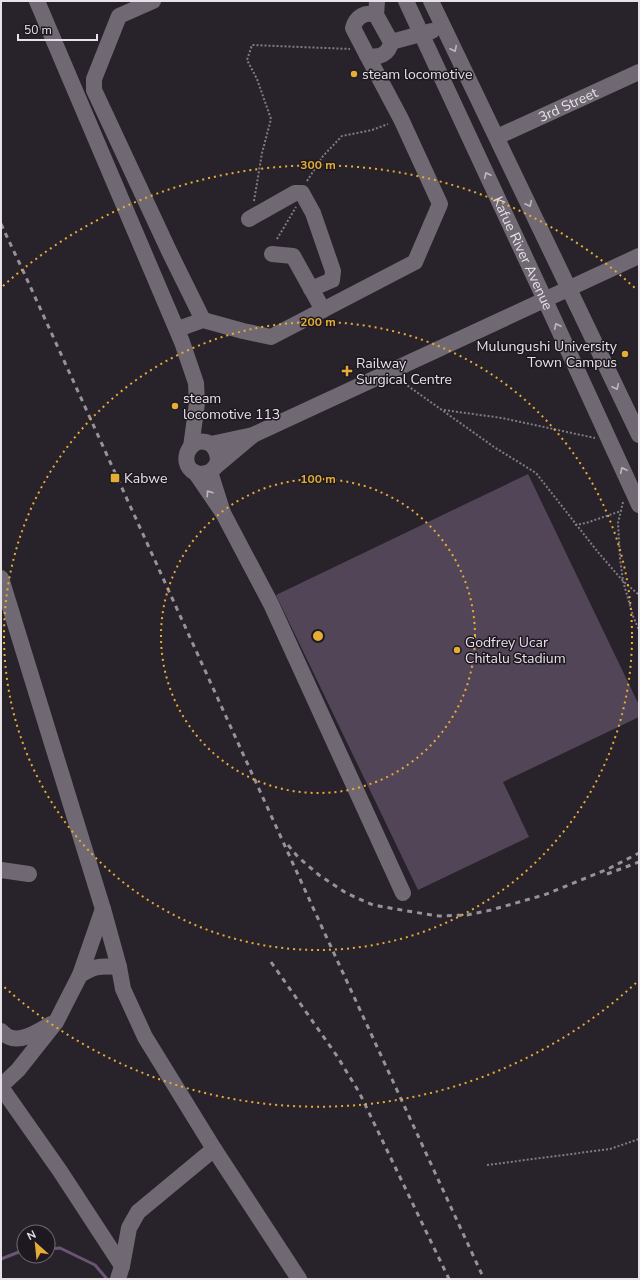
<svg xmlns="http://www.w3.org/2000/svg" width="640" height="1280" viewBox="0 0 640 1280" font-family="'Nunito Sans',sans-serif">
	<rect width="100%" height="100%" fill="#28222a"/>
	<!-- green -->
	<path fill="#534558" d="M528,474L639,705V717L503,782L529,837L418,890L276,595Z"/>
	<g fill="none" stroke-linecap="round" stroke-linejoin="round">
		<!-- stream -->
		<g stroke="#6c5474" stroke-width="3">
			<path d="M48,1249L60,1248L95,1265L107,1279"/>
			<path d="M1,1259L24,1250"/>
		</g>
		<!-- path -->
		<g stroke="#817c83" stroke-width="2" stroke-dasharray="2 2" stroke-linecap="butt">
			<path d="M307,181L323,156L342,136L372,130L388,124"/>
			<path d="M254,201L262,153L271,119L257,79L247,60L252,45L350,49"/>
			<path d="M277,239L296,207"/>
			<path d="M401,381L494,447L536,473L597,551L623,581L639,595"/>
			<path d="M444,410L502,418L595,438"/>
			<path d="M623,502L618,523L620,558L623,581L633,616L639,630"/>
			<path d="M575,525L586,523L621,511"/>
			<path d="M487,1165L610,1149L639,1139"/>
		</g>
		<!-- minor -->
		<g stroke="#706973" stroke-width="16">
			<path d="M37,1L182,342L196,383L197,403L191,447"/>
			<path d="M153,1L119,16L94,79V90L169,251L203,320"/>
			<path id="s1" d="M406,1L545,300L639,505"/>
			<path d="M431,1L639,435"/>
			<path d="M376,15C365,11 356,17 353,28L367,55C379,59 389,54 391,42L376,15L377,1"/>
			<path d="M391,42L432,31"/>
			<path id="s2" d="M497,137L639,72"/>
			<path d="M249,219L295,193H302L313,213L333,271L332,280L311,289"/>
			<path d="M272,254L293,256L323,310"/>
			<path d="M178,329L203,320L243,331L271,337L415,262L440,204L401,119L367,55"/>
			<path d="M211,444C219,452 221,464 211,471C207,474 203,474 199,474C176,469 187,432 211,444L253,435L639,256"/>
			<path d="M214,468L252,436"/>
			<path d="M195,472L223,513L210,472"/>
			<path d="M223,513L271,604L403,893"/>
			<path d="M1,578L103,909L119,967L123,989L145,1037L214,1149L299,1279"/>
			<path d="M1,870L29,874"/>
			<path d="M80,975C96,965 101,966 119,967"/>
			<path d="M1,1031C3,1033 6,1036 9,1037C22,1043 40,1030 51,1024"/>
			<path d="M1,1086L18,1070L56,1022L80,975L103,909"/>
			<path d="M1,1087L60,1171L122,1266"/>
			<path d="M118,1279L122,1266L129,1228L138,1212L214,1149"/>
		</g>
		<!-- rail -->
		<g stroke="#979299" stroke-width="3" stroke-dasharray="5 5" stroke-linecap="butt">
			<path d="M1,224L25,275L320,923L484,1279"/>
			<path d="M288,845L298,857L319,875L346,893L373,905L413,912L439,916L467,915L491,910L544,895L608,869L639,853"/>
			<path d="M607,874L639,862"/>
			<path d="M271,962L337,1056L359,1092L449,1279"/>
		</g>
	</g>
	<!-- one-way arrows -->
	<defs><path id="oneway-chevron" d="M-2-3.5L2.5 0L-2 3.5" fill="none" stroke-width="1.6" stroke-linecap="round" stroke-linejoin="round"/></defs>
	<g stroke="#bdb8bf">
		<use href="#oneway-chevron" transform="translate(454 49) rotate(64)"/>
		<use href="#oneway-chevron" transform="translate(487 175) rotate(-115)"/>
		<use href="#oneway-chevron" transform="translate(529 204) rotate(64)"/>
		<use href="#oneway-chevron" transform="translate(557 326) rotate(-115)"/>
		<use href="#oneway-chevron" transform="translate(616 387) rotate(65)"/>
		<use href="#oneway-chevron" transform="translate(623 470) rotate(-115)"/>
		<use href="#oneway-chevron" transform="translate(209 493) rotate(-124)"/>
	</g>
	<!-- distance rings -->
	<g fill="none" stroke="#e5ad35" stroke-width="2" stroke-dasharray="2 4">
		<circle cx="318" cy="636" r="157"/>
		<circle cx="318" cy="636" r="314"/>
		<path d="M636 983A471 471 0 0 1 3 986M3 286A471 471 0 0 1 636 289"/>
	</g>
	<!-- markers -->
	<g fill="#e5ad35" stroke="#1e1820" stroke-width="1.5">
		<circle cx="354" cy="74" r="4"/>
		<circle cx="625" cy="354" r="4"/>
		<path d="M345 365h4v4h4v4h-4v4h-4v-4h-4v-4h4z"/>
		<circle cx="175" cy="406" r="4"/>
		<rect x="110" y="473" width="10" height="10" rx="2"/>
		<circle cx="457" cy="650" r="4"/>
	</g>
	<g text-anchor="middle" dominant-baseline="central" stroke-width="3" stroke-linejoin="round" paint-order="stroke">
		<!-- poi labels -->
		<g font-size="14" fill="#e6e2e8" stroke="#1e1820" text-anchor="start">
			<text x="362" y="74">steam locomotive</text>
			<text x="617" y="346" text-anchor="end">Mulungushi University<tspan x="617" dy="16">Town Campus</tspan></text>
			<text x="356" y="363">Railway<tspan x="356" dy="16">Surgical Centre</tspan></text>
			<text x="183" y="398">steam<tspan x="183" dy="16">locomotive 113</tspan></text>
			<text x="124" y="478">Kabwe</text>
			<text x="465" y="642">Godfrey Ucar<tspan x="465" dy="16">Chitalu Stadium</tspan></text>
		</g>
		<!-- street labels -->
		<g font-size="14" fill="#e6e2e8" stroke="#1e1820">
			<text stroke="none"><textPath href="#s2" startOffset="78">3rd Street</textPath></text>
			<text stroke="none"><textPath href="#s1" startOffset="278">Kafue River Avenue</textPath></text>
		</g>
	</g>
	<circle cx="318" cy="636" r="6" fill="#e5ad35" stroke="#1e1820" stroke-width="2"/>
	<g font-size="12" text-anchor="middle" font-weight="bold" fill="#e5ad35" stroke="#1e1820" stroke-width="3" stroke-linejoin="round" paint-order="stroke">
		<text x="318" y="169">300 m</text>
		<text x="318" y="326">200 m</text>
		<text x="318" y="483">100 m</text>
	</g>
	<!-- border -->
	<rect width="640" height="1280" fill="none" stroke="#e6e2e8" stroke-width="4"/>
	<!-- north arrow -->
	<g transform="translate(36 1244) rotate(333)"><circle r="19" fill="#1e1820" stroke="#6e6970"/>
	<path d="M0-3L7 15L0 10L-7 15Z" fill="#e5ad35"/>
	<text y="-6" font-size="11" font-weight="bold" text-anchor="middle" fill="#e6e2e8">N</text>
	</g>
	<!-- scale -->
	<path d="M18 34v6h79v-6" fill="none" stroke="#e6e2e8" stroke-width="2"/>
	<text x="24" y="34" font-size="12" fill="#e6e2e8" stroke="#1e1820" stroke-width="3" paint-order="stroke">50 m</text>
</svg>
